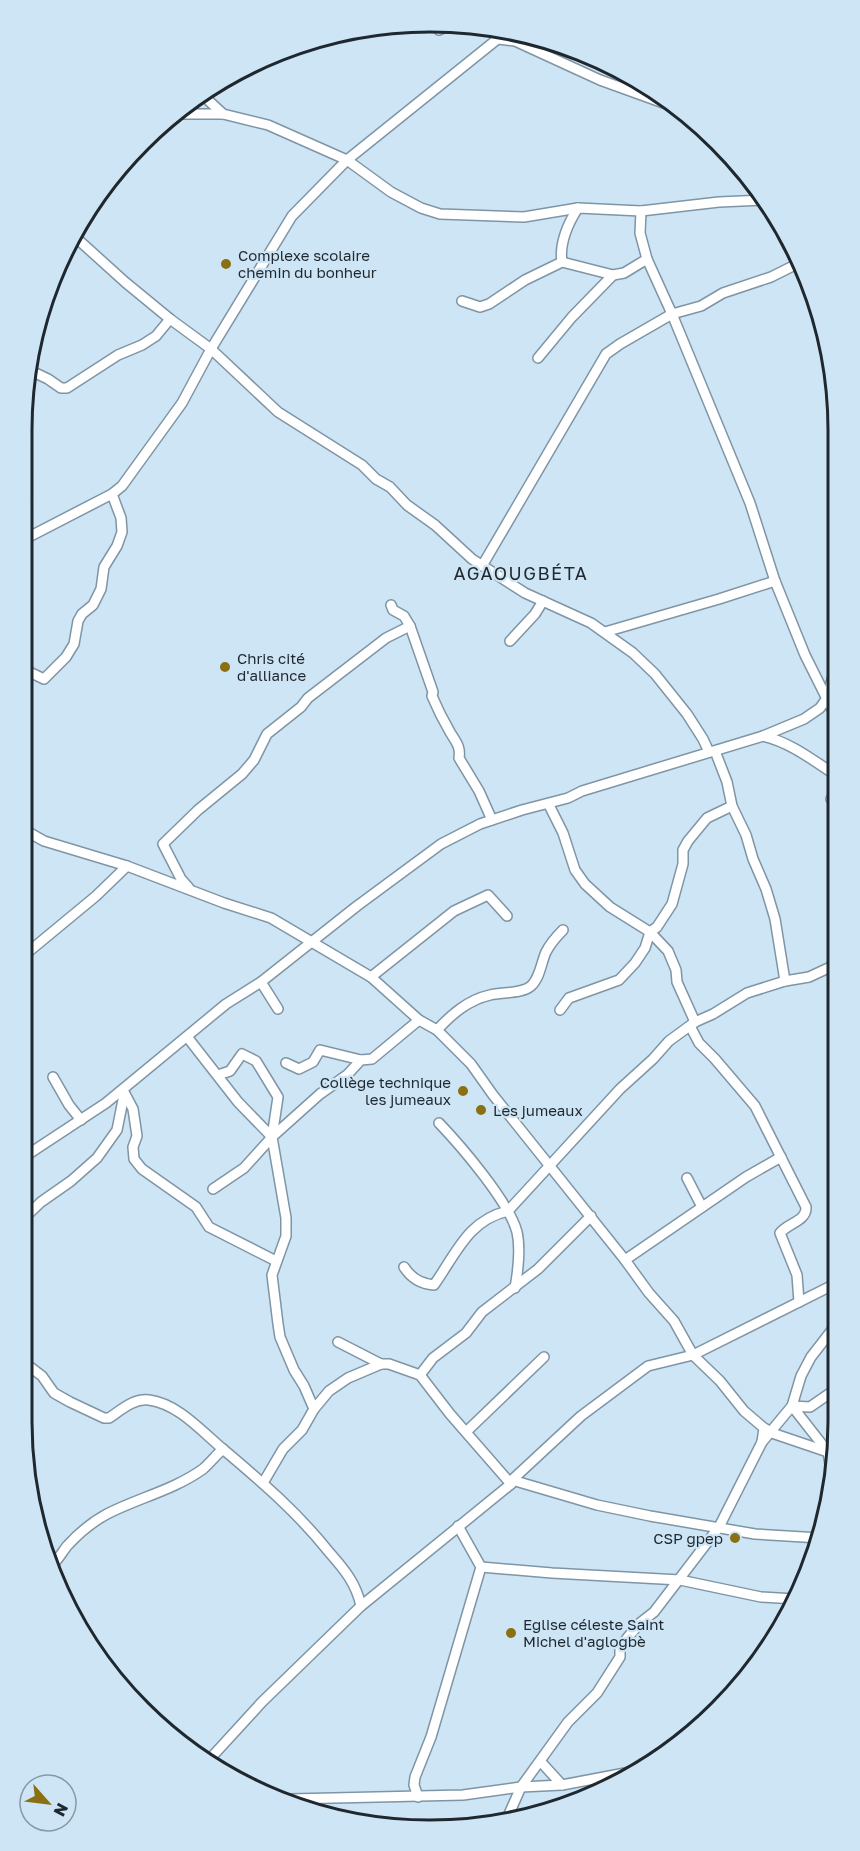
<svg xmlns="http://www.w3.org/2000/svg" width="860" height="1851" viewBox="0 0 860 1851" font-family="'Golos Text',sans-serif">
	<rect width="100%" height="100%" fill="#cee5f6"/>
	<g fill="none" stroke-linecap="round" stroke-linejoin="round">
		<defs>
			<g id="minor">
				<path d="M489,27L498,39L515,41L600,80L683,110"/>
				<path d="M439,30L454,23"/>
				<path d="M204,89L209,101L223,114"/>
				<path d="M173,114H223L268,125L347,160L391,192L421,208L440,214L524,217L578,208L641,211L719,202L766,200"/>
				<path d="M641,211L640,233L647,259L672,314L750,503L775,581L805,655L837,719"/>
				<path d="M73,235L125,282L170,319L211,349L278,412L362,465L376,479L390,487L407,505L435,525L472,559L525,593L591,623L633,653L655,674L687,714L703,739L709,752"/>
				<path d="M562,262C559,244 568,223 578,208"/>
				<path d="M462,301L480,307L489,304L525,280L562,262L613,275L624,273L647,259"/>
				<path d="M818,321L820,320"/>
				<path d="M538,358L572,317L613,275"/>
				<path d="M27,369L48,379L61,388H67L118,355L142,345L156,336L170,319"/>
				<path d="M21,541L112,494L122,486L182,403L211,349L292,216L347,160L510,29"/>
				<path d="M482,566L606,354L620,344L672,314L701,306L723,293L771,277L801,262"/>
				<path d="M391,605L393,610L404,616L410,626L433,692L432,696C437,708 443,720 450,732C455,741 461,746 459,758L479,791L492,820"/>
				<path d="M605,632L719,599L775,581"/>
				<path d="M510,641L535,614L543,601"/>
				<path d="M21,668L44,679L66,657L74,644L78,621L82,614L93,605L101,589L104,567L117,546L122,532L121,518L112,494"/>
				<path d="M763,736C790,742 814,761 837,776"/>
				<path d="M715,751L727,782L732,806L746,835L753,859L766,889L775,919L785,981"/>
				<path d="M831,799L837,793"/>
				<path d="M549,805L563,833L575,870L585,884L610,907L650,932L668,951L676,970L677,982L695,1022L713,1014L747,993L785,981L809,977L837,964"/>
				<path d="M21,828L44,841L127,866L224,903L271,918L371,977L419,1020L437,1030L471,1064L493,1095L625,1260L649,1293L674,1321L693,1355L720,1381L744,1411L764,1428L762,1442"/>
				<path d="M189,888L181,879L163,844L198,810L242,774L254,760L267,734L301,707L308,698L386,638L410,626"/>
				<path d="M21,958L96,896L127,866"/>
				<path d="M371,977L454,911L488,895L507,916"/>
				<path d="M261,982L278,1009"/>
				<path d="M560,1010L569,998L619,980L635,963L645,948L650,932L657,927L672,904L683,864V850L688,841L707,818L732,806"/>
				<path d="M690,1026L699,1043L715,1059L755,1106L806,1207C807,1221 788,1223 780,1233L797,1275L799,1302"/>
				<path d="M437,1030C452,1014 468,1000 490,995C502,992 522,994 531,986C540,978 541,963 546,952C550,944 556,937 563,930"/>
				<path d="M188,1038L238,1102L272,1137L244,1168L213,1189"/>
				<path d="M286,1063L299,1069L313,1062L320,1050L361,1060"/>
				<path d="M218,1075L230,1071L242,1054L256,1061L278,1097L272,1137"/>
				<path d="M53,1077L69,1105L81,1120"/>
				<path d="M123,1090L133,1109L137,1136L133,1147L134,1159L142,1169L196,1207L209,1227L276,1261"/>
				<path d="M439,1123C461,1146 509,1202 517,1232C521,1250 518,1271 515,1288"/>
				<path d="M21,1159L106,1103L226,1004L261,982L357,906L441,844L480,824L522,810L568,798L582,791L763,736L804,719L820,708L827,698L836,665"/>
				<path d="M687,1178L702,1207"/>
				<path d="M21,1221L41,1202L71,1181L97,1158L117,1130L124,1095"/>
				<path d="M625,1260L746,1177L781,1157"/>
				<path d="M404,1267C411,1278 421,1284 434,1285C456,1254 468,1220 508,1211L620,1089L653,1059L669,1041L695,1022"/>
				<path d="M338,1342L381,1364H389L420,1375L450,1414L511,1484"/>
				<path d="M21,1360L42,1376L54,1393L70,1402L104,1418H109C121,1410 134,1398 149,1400C179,1404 202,1432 224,1450C262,1482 298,1513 329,1552C344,1569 356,1583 361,1606"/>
				<path d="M420,1375L433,1358L466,1333L482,1312L538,1269L591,1216"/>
				<path d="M314,1409L304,1386L294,1370L280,1337L278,1324L272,1275L286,1236V1218L272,1137L320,1094L347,1075L361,1060L372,1059L419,1020"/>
				<path d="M766,1429L769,1432L828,1452L836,1453"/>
				<path d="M466,1432L544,1357"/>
				<path d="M512,1480L597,1505L650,1516L755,1534L820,1538"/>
				<path d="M833,1482L828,1452L792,1406L810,1407L839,1387"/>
				<path d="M263,1483L283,1449L302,1430L314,1409L329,1391L348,1378L381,1364"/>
				<path d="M481,1567L552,1573L680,1580L761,1597L795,1599"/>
				<path d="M50,1568C57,1561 61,1554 67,1546C78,1534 92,1522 107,1514C138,1498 174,1490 203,1469C210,1463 216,1455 223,1449"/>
				<path d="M208,1761L262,1702L361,1606L511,1484L512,1480L581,1416L648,1366L693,1355L839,1282"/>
				<path d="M541,1762L562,1785"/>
				<path d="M418,1797L414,1785L415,1777L431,1737L481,1567L458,1526"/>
				<path d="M290,1799L463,1795L521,1787L562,1785L641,1770"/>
				<path d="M505,1823L521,1787L568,1722L597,1693L620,1657V1647L628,1637L640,1623L654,1612L719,1527L762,1442L792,1406L801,1376L811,1357L839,1321"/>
			</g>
		</defs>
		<!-- minor casing -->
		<use href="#minor" stroke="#7f95a5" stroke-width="12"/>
		<!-- minor -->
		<use href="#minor" stroke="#fff" stroke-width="9"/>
	</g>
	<!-- markers -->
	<g fill="#8b7012" stroke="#cee5f6" stroke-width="2">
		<circle cx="226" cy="264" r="6"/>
		<circle cx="225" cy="667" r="6"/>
		<circle cx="463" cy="1091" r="6"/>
		<circle cx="481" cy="1110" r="6"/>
		<circle cx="735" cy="1538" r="6"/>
		<circle cx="511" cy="1633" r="6"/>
	</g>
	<g text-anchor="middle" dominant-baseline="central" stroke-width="4.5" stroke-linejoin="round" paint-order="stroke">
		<!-- poi labels -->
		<g font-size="15" fill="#1f282e" stroke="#cee5f6" text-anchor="start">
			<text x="238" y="255">Complexe scolaire<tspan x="238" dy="17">chemin du bonheur</tspan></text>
			<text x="237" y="658">Chris cité<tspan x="237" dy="17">d'alliance</tspan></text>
			<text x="451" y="1082" text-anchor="end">Collège technique<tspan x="451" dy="17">les jumeaux</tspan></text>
			<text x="493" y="1110">Les jumeaux</text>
			<text x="723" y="1538" text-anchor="end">CSP gpep</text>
			<text x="523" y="1624">Eglise céleste Saint<tspan x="523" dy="17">Michel d'aglogbè</tspan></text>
		</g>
		<!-- quarter labels -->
		<g font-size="18" letter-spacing="1.5" fill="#1f282e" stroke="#cee5f6">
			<text x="521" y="573">AGAOUGBÉTA</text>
		</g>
	</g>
	<!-- crop -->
	<path d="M0 0H860V1851H0ZM430 32H430A398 398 0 0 1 828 430V1422A398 398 0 0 1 430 1820H430A398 398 0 0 1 32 1422V430A398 398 0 0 1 430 32Z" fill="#cee5f6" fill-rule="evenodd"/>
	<path fill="none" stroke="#1f282e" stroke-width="3" d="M430 32H430A398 398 0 0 1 828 430V1422A398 398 0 0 1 430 1820H430A398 398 0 0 1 32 1422V430A398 398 0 0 1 430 32Z"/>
	<!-- north arrow -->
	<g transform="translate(48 1803) rotate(118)"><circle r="28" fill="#cee5f6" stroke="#8899a6" stroke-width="1.5"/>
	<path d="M0-4.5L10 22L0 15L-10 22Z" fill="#8b7012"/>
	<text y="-9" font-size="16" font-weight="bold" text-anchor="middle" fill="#1f282e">N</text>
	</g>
</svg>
